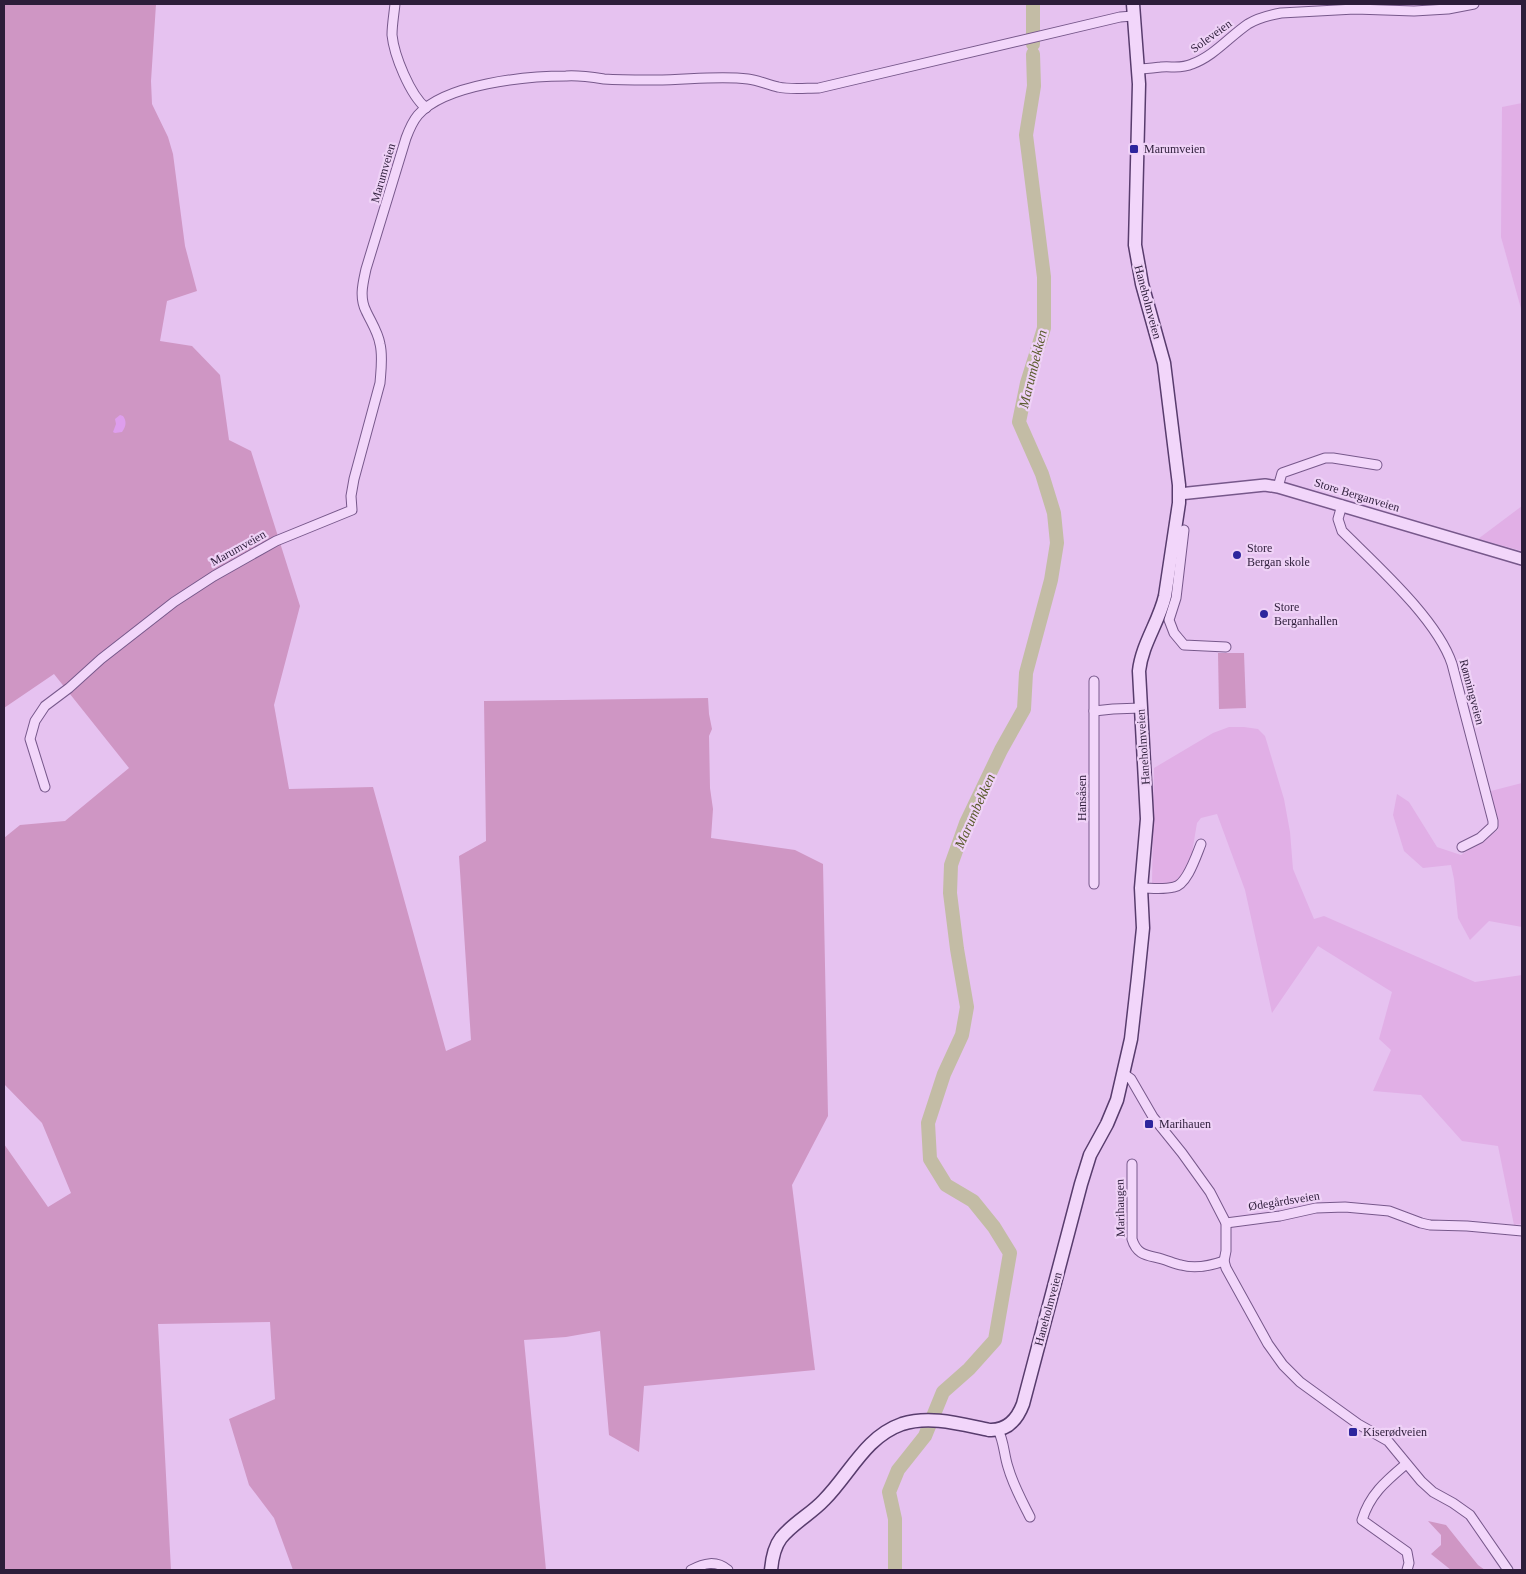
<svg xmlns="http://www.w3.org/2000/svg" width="1526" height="1574" viewBox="0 0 1526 1574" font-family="'Times New Roman',serif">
	<rect width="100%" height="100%" fill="#e6c2f0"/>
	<!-- farmland -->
	<g fill="#e1afe6">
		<path d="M1522,103V312L1501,237L1502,107Z"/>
		<path d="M1522,506V551L1478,539Z"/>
		<path d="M1229,727H1244L1258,729L1265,736L1284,799L1290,832L1293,869L1314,919L1324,916L1475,982L1522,975V1224L1514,1225L1498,1146L1462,1141L1421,1095L1373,1091L1391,1050L1379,1039L1392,992L1318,946L1272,1013L1245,890L1217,814L1201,818L1197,823L1191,859L1176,885L1152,883L1154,768L1213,733Z"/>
		<path d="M1522,783V927L1489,921L1470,940L1458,918L1454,879L1451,865L1423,868L1404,851L1393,815L1397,794L1409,802L1437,847L1461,855L1498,830L1491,791Z"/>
	</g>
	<!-- green -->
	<g fill="#cf96c4">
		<path d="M4,4H156L151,81L152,104L168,137L173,154L185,246L197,291L167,301L160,341L192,346L220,375L229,440L251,451L300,606L274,705L289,789L373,787L446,1051L471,1040L459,856L486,841L484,701L708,698L709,714L712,729L709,736L710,788L713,809L711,838L795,850L823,864L828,1116L792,1185L815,1370L644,1386L639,1452L609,1435L600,1331L566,1337L524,1340L546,1570H293L274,1518L249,1485L229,1419L275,1399L270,1322L158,1324L171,1570H4V1144L48,1207L71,1193L42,1123L4,1084V838L20,825L65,821L129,768L54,674L4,708Z"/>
		<path d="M1218,653H1244L1246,708L1219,709Z"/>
		<path d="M1428,1521L1446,1525L1478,1565L1485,1570H1451L1431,1554L1441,1545V1535Z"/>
	</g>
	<!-- sand -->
	<path fill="#de9eed" d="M120,415L123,416C127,421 126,427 122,432L115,433L113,432L116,424L115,419Z"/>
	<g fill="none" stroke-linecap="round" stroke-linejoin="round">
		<!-- river -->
		<g stroke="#c3bca5" stroke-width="14">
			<path d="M1033,44V4"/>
			<path d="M895,1570V1519L889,1492L898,1470L925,1436L943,1392L969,1369L995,1340L1010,1253L994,1227L973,1201L946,1185L930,1159L928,1123L944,1074L962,1035L967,1007L957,949L950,893L951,865L966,823L1001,750L1024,709L1026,673L1051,580L1057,543L1054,513L1042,474L1019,422L1027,383L1044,328V277L1026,135L1034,86L1033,54"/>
		</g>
		<defs>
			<g id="minor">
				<path d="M395,4C394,14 392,25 392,35C394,55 410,95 426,108"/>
				<path d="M1138,69C1146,69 1153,68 1161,67C1172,66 1181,69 1192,64C1214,56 1229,37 1248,24C1258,18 1270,15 1281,13L1355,9L1414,11L1448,9L1474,4"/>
				<path d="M1278,487L1282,473L1325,458H1333L1377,465"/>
				<path d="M1342,505L1338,519L1342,531C1376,565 1437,619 1452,664L1493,821V826L1480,838L1462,847"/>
				<path d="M1184,530L1176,598L1169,620L1174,633L1184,645L1226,647"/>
				<path d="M1094,681V884"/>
				<path d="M1094,711L1113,709L1141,708"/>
				<path d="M45,787L30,739L35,721L45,706L69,688L101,659L174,602L214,576L276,541L352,510L351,496L354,479L380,383C381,370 383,356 380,344C378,332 371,322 366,311C359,297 363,283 366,269L406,138C409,130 412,122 418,115C445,84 526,76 566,76C578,75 591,77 604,79C619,80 634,80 649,80C682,81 715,75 748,79C758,80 768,85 778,87C791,90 806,88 819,88L1120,17L1133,16"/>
				<path d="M1141,888C1151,888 1163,890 1174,887C1187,885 1196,856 1201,844"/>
				<path d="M1124,1074L1131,1079L1153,1117L1182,1153L1210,1192L1226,1223V1251L1224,1261L1226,1268L1268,1344L1283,1365L1300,1382L1333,1406L1358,1424L1388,1441L1421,1481L1433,1492L1453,1503L1470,1515L1508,1570"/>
				<path d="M1132,1164V1239C1137,1256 1148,1255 1162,1259C1169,1261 1175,1264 1181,1265C1195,1269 1210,1266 1224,1261"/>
				<path d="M1226,1223L1280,1216L1316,1208L1345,1207L1389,1211L1421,1223L1430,1225L1467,1226L1522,1231"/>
				<path d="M998,1430C1004,1441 1004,1455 1008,1467C1013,1485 1022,1501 1030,1517"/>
				<path d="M1406,1464C1386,1481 1370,1494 1362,1520L1407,1552L1409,1563L1407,1570"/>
				<path d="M691,1570C704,1563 716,1560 728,1570"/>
			</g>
			<path id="tertiary" d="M1179,494L1265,485L1278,487L1522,559"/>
			<path id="secondary" d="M771,1570C772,1559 774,1547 781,1538C793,1523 811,1514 824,1500C850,1474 865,1437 902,1424C930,1415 960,1424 989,1430C1007,1431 1017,1420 1023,1404L1081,1184L1090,1155L1107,1124L1117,1100L1131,1039L1138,977L1143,928L1141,888L1147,819L1139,671C1142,644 1159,622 1165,596L1179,503V485L1164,363L1142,284L1135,245L1139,84L1133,4"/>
		</defs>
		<!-- minor casing -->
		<use href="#minor" stroke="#77588b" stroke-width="11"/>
		<!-- tertiary casing -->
		<use href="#tertiary" stroke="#77588b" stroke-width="14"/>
		<!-- secondary casing -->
		<use href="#secondary" stroke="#583c6d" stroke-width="15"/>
		<!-- minor -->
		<use href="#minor" stroke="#f2d6fa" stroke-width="9"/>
		<!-- tertiary -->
		<use href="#tertiary" stroke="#f2d6fa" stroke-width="11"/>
		<!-- secondary -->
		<use href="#secondary" stroke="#f2d6fa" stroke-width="12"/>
	</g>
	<!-- markers -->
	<g fill="#2d259d" stroke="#efd2f7" stroke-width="2">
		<rect x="1129" y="144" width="10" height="10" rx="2.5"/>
		<circle cx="1237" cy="555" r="5"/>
		<circle cx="1264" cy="614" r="5"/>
		<rect x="1144" y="1119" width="10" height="10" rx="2.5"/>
		<rect x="1348" y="1427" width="10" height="10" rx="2.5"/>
	</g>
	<g text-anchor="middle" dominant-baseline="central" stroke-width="4.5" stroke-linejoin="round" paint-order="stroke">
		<!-- street labels -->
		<g font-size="12" fill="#2d1d3a" stroke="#efd2f7">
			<text transform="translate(1211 36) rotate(-36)">Soleveien</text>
			<text transform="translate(383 173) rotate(-74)">Marumveien</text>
			<text transform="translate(1148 302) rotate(75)">Haneholmveien</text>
			<text transform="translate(1357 495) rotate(17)">Store Berganveien</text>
			<text transform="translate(238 548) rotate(-29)">Marumveien</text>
			<text transform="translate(1472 692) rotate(75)">Rønningveien</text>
			<text transform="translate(1143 747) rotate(-94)">Haneholmveien</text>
			<text transform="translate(1082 798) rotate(-90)">Hansåsen</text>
			<text transform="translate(1284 1201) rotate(-9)">Ødegårdsveien</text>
			<text transform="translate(1120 1208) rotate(-91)">Marihaugen</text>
			<text transform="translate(1048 1309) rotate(-75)">Haneholmveien</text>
		</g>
		<!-- poi labels -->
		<g font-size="12" fill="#2d1d3a" stroke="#efd2f7" text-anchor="start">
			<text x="1144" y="149">Marumveien</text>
			<text x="1247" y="548">Store<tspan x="1247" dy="14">Bergan skole</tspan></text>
			<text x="1274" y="607">Store<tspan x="1274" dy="14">Berganhallen</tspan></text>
			<text x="1159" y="1124">Marihauen</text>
			<text x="1363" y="1432">Kiserødveien</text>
		</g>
		<!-- water labels -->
		<g font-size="14" font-style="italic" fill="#5a5b2c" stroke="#efd2f7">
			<text transform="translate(1033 369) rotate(-76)">Marumbekken</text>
			<text transform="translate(975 811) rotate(-66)">Marumbekken</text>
		</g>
	</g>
	<!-- border -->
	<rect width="1526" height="1574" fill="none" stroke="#2d1d3a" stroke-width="10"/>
</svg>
